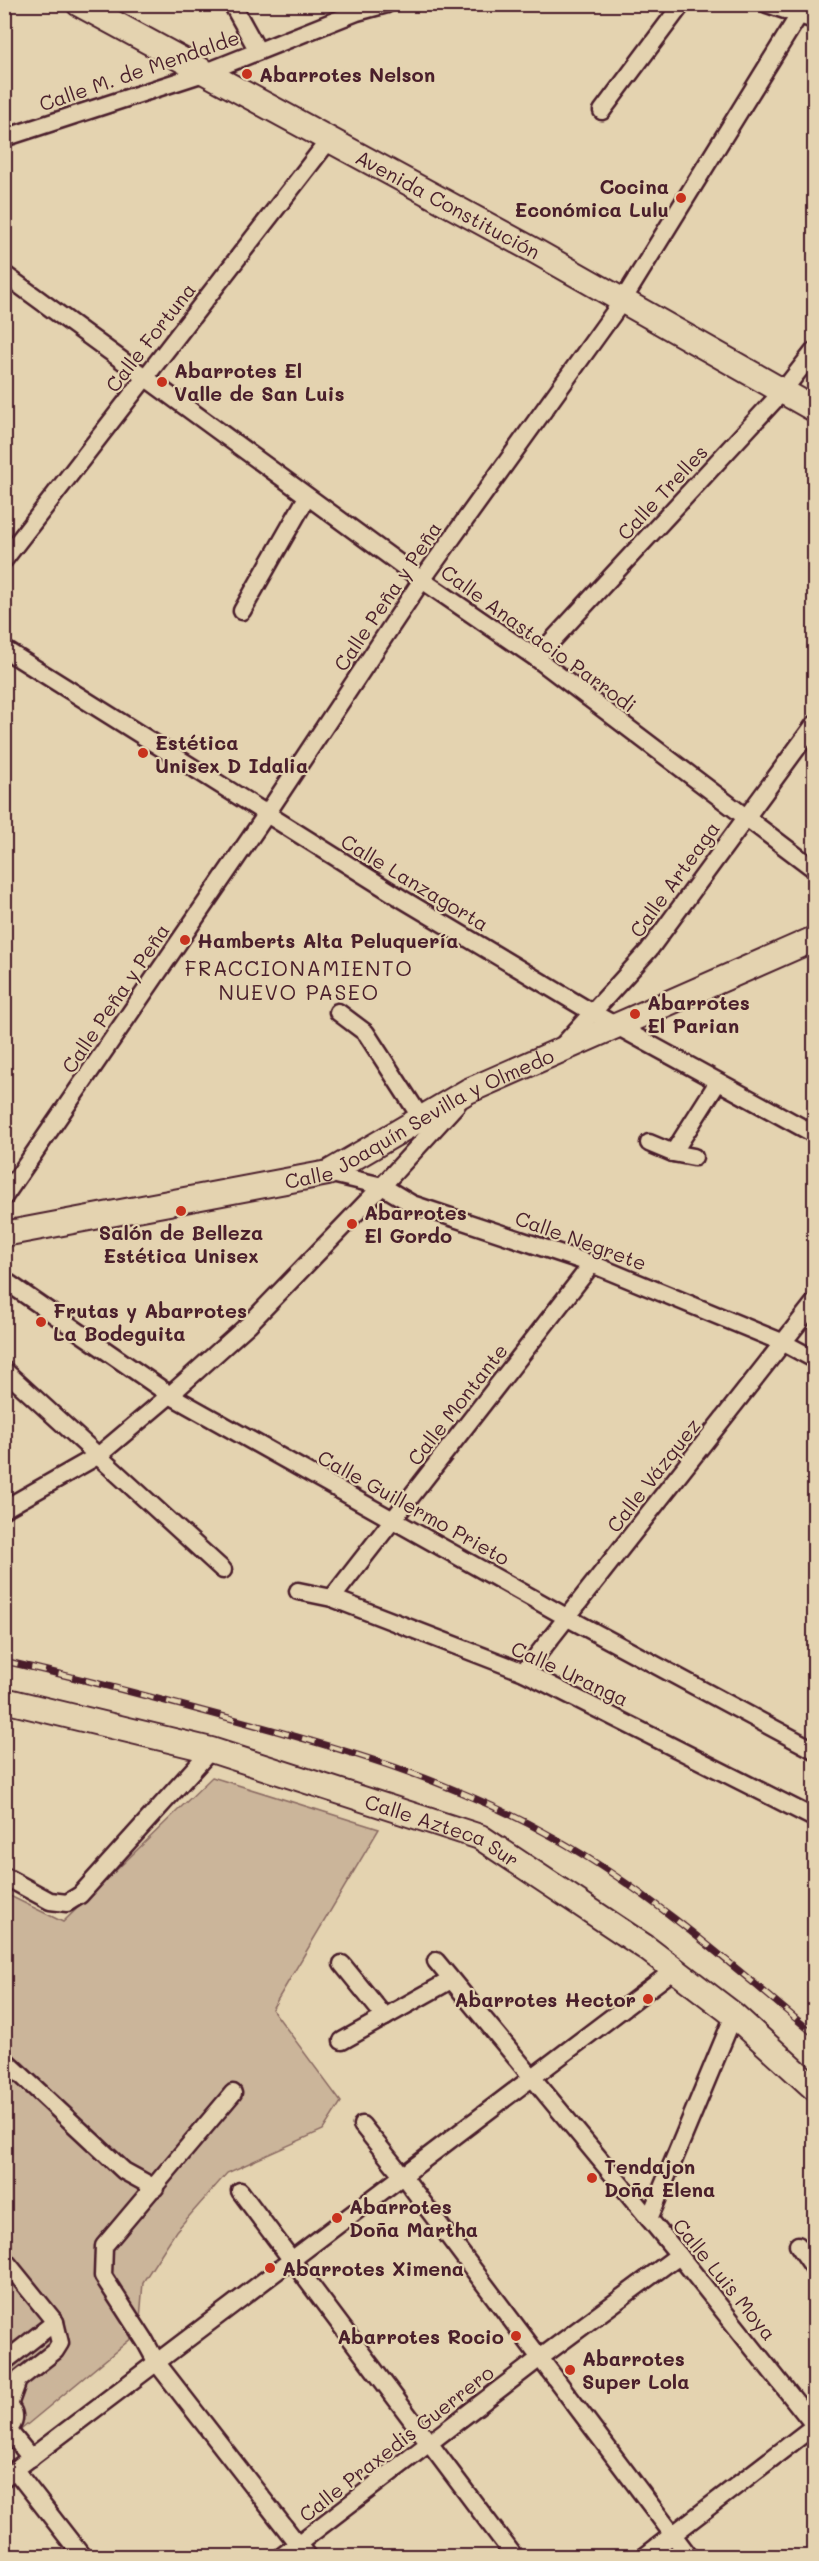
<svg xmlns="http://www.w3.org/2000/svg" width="819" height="2561" viewBox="0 0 819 2561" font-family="Mali,sans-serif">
	<rect width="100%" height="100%" fill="#e4d3b0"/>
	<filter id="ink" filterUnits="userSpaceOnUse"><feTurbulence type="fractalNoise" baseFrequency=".0167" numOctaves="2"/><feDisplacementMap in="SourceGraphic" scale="12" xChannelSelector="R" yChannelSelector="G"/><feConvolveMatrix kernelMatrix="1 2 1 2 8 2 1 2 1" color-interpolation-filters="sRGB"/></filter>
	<g filter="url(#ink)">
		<!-- green -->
		<path fill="#cbb59a" stroke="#8a6a62" stroke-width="1.5" d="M212,1777L379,1829L272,2009L341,2102L323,2130L227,2173L176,2231L143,2282L139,2332L5,2443L4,1893L63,1922Z"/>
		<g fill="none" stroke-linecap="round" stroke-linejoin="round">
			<defs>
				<g id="street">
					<path d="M232,4L258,51"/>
					<path d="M767,4L814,20"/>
					<path d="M602,111L682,4"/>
					<path d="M4,138L204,73L357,12L387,4"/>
					<path d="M4,274L422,580L536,658L814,869"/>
					<path d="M4,560L329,140"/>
					<path d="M242,611L307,497"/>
					<path d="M4,649L404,900L593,1013L814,1134"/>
					<path d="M536,658L782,392L814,351"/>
					<path d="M338,1012L366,1033L421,1118"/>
					<path d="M563,1045L649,950L814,725"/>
					<path d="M649,1143L673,1153L694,1157"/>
					<path d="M673,1153L718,1082"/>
					<path d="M328,1173L382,1186L412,1204L592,1264L784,1343L814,1359"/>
					<path d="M4,1197L266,815L422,580L623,300L799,15"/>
					<path d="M4,1280L170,1395L568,1618L814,1750"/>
					<path d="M4,1370L223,1570"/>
					<path d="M4,1509L99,1455L170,1395L249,1324L382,1186L457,1104"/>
					<path d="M298,1591L332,1598L524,1672L814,1818"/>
					<path d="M332,1598L592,1264"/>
					<path d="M524,1672L814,1303"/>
					<path d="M4,1876L50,1901L67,1903L80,1895L211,1750"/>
					<path d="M436,1961L679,2255L814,2425"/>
					<path d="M342,1964L385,2017"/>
					<path d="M342,2041L451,1980"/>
					<path d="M4,2059L124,2171L155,2188"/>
					<path d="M233,2093L104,2246L103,2276L145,2341L157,2363L307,2556"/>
					<path d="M362,2125L403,2176L689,2556"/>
					<path d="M240,2191L514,2556"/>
					<path d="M649,2219L734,2015"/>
					<path d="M798,2245L814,2268"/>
					<path d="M4,2259L55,2322L60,2343L55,2351L18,2380L9,2405"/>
					<path d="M4,2362L55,2322"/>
					<path d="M4,2403C18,2409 17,2426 4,2432"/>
					<path d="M8,2430L31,2458"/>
					<path d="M15,2470L82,2556"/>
					<path d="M4,2478L674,1970"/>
					<path d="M282,2556L540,2358L679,2255"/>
					<path d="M645,2556L814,2426"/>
				</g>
				<g id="secondary">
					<path id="s1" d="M79,4L535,251L814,409"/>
					<path id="s2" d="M4,1234L328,1173L468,1091L814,939"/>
					<path id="s3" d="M4,1700L211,1750L480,1837L645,1947L734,2015L814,2088"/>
				</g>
			</defs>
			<!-- street casing -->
			<use href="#street" stroke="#4a1f2b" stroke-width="21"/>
			<!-- secondary casing -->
			<use href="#secondary" stroke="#4a1f2b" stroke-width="28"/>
			<!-- street -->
			<use href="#street" stroke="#e4d3b0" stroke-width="16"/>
			<!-- secondary -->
			<use href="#secondary" stroke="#e4d3b0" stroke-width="24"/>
			<defs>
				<path id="rail" d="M4,1661C80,1678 155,1698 229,1718C341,1748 452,1780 553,1837C649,1891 731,1964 814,2034"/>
			</defs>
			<!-- rail casing -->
			<use href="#rail" stroke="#4a1f2b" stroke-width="7"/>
			<!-- rail -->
			<use href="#rail" stroke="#e4d3b0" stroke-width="4.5" stroke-dasharray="14" stroke-linecap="butt"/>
		</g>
	</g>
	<!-- markers -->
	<g fill="#c8321e" stroke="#e4d3b0" stroke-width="2">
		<circle cx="247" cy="74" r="6"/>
		<circle cx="681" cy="198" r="6"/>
		<circle cx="162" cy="382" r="6"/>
		<circle cx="143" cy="753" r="6"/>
		<circle cx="185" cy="940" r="6"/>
		<circle cx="635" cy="1014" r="6"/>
		<circle cx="181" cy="1211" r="6"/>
		<circle cx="352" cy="1224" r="6"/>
		<circle cx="41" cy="1322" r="6"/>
		<circle cx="648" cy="1999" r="6"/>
		<circle cx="592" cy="2178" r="6"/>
		<circle cx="337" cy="2218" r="6"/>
		<circle cx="270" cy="2268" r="6"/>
		<circle cx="516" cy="2336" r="6"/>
		<circle cx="570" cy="2370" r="6"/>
	</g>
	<g text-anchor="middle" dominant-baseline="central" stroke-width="4.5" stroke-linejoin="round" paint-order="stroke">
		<!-- street labels -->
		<g font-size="20" fill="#4a1f2b" stroke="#e4d3b0">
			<text transform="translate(139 70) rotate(-19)">Calle M. de Mendalde</text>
			<text stroke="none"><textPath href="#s1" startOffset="420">Avenida Constitución</textPath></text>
			<text transform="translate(150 337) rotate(-52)">Calle Fortuna</text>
			<text transform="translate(662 492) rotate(-47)">Calle Trelles</text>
			<text transform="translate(387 596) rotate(-56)">Calle Peña y Peña</text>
			<text transform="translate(539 638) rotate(36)">Calle Anastacio Parrodi</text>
			<text transform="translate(674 879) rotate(-54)">Calle Arteaga</text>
			<text transform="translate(415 882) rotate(31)">Calle Lanzagorta</text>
			<text transform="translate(115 998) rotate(-56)">Calle Peña y Peña</text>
			<text stroke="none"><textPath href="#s2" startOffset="435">Calle Joaquín Sevilla y Olmedo</textPath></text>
			<text transform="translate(581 1240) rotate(20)">Calle Negrete</text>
			<text transform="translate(457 1404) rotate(-52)">Calle Montante</text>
			<text transform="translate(653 1475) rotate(-52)">Calle Vázquez</text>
			<text transform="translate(414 1507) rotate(29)">Calle Guillermo Prieto</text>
			<text transform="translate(570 1673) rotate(25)">Calle Uranga</text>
			<text stroke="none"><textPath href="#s3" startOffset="458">Calle Azteca Sur</textPath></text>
			<text transform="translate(725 2279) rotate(51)">Calle Luis Moya</text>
			<text transform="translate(396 2443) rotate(-38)">Calle Praxedis Guerrero</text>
		</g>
		<!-- poi labels -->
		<g font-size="20" font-weight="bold" fill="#4a1f2b" stroke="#e4d3b0" text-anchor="start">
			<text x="259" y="74">Abarrotes Nelson</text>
			<text x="669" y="186" text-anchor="end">Cocina<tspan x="669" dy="23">Económica Lulu</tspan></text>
			<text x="174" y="370">Abarrotes El<tspan x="174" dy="23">Valle de San Luis</tspan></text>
			<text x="155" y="742">Estética<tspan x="155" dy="23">Unisex D Idalia</tspan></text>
			<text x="197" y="940">Hamberts Alta Peluquería</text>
			<text x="647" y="1002">Abarrotes<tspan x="647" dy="23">El Parian</tspan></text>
			<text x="364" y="1212">Abarrotes<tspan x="364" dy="23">El Gordo</tspan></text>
			<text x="181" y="1232" text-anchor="middle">Salón de Belleza<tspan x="181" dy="23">Estética Unisex</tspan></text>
			<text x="53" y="1310">Frutas y Abarrotes<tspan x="53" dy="23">La Bodeguita</tspan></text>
			<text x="636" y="1999" text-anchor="end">Abarrotes Hector</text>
			<text x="604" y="2166">Tendajon<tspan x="604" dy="23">Doña Elena</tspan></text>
			<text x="349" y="2206">Abarrotes<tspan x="349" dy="23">Doña Martha</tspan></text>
			<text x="282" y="2268">Abarrotes Ximena</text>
			<text x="504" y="2336" text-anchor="end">Abarrotes Rocio</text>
			<text x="582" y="2358">Abarrotes<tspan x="582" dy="23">Super Lola</tspan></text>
		</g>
		<!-- neighbourhood labels -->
		<g font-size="21" letter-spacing="1.5" fill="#4a1f2b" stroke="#e4d3b0">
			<text x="299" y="967">FRACCIONAMIENTO<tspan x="299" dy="24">NUEVO PASEO</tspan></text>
		</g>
	</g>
	<!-- margin -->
	<rect width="819" height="2561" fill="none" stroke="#e4d3b0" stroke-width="24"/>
	<rect x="12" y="12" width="795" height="2537" fill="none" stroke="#4a1f2b" stroke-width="2" filter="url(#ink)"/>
</svg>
